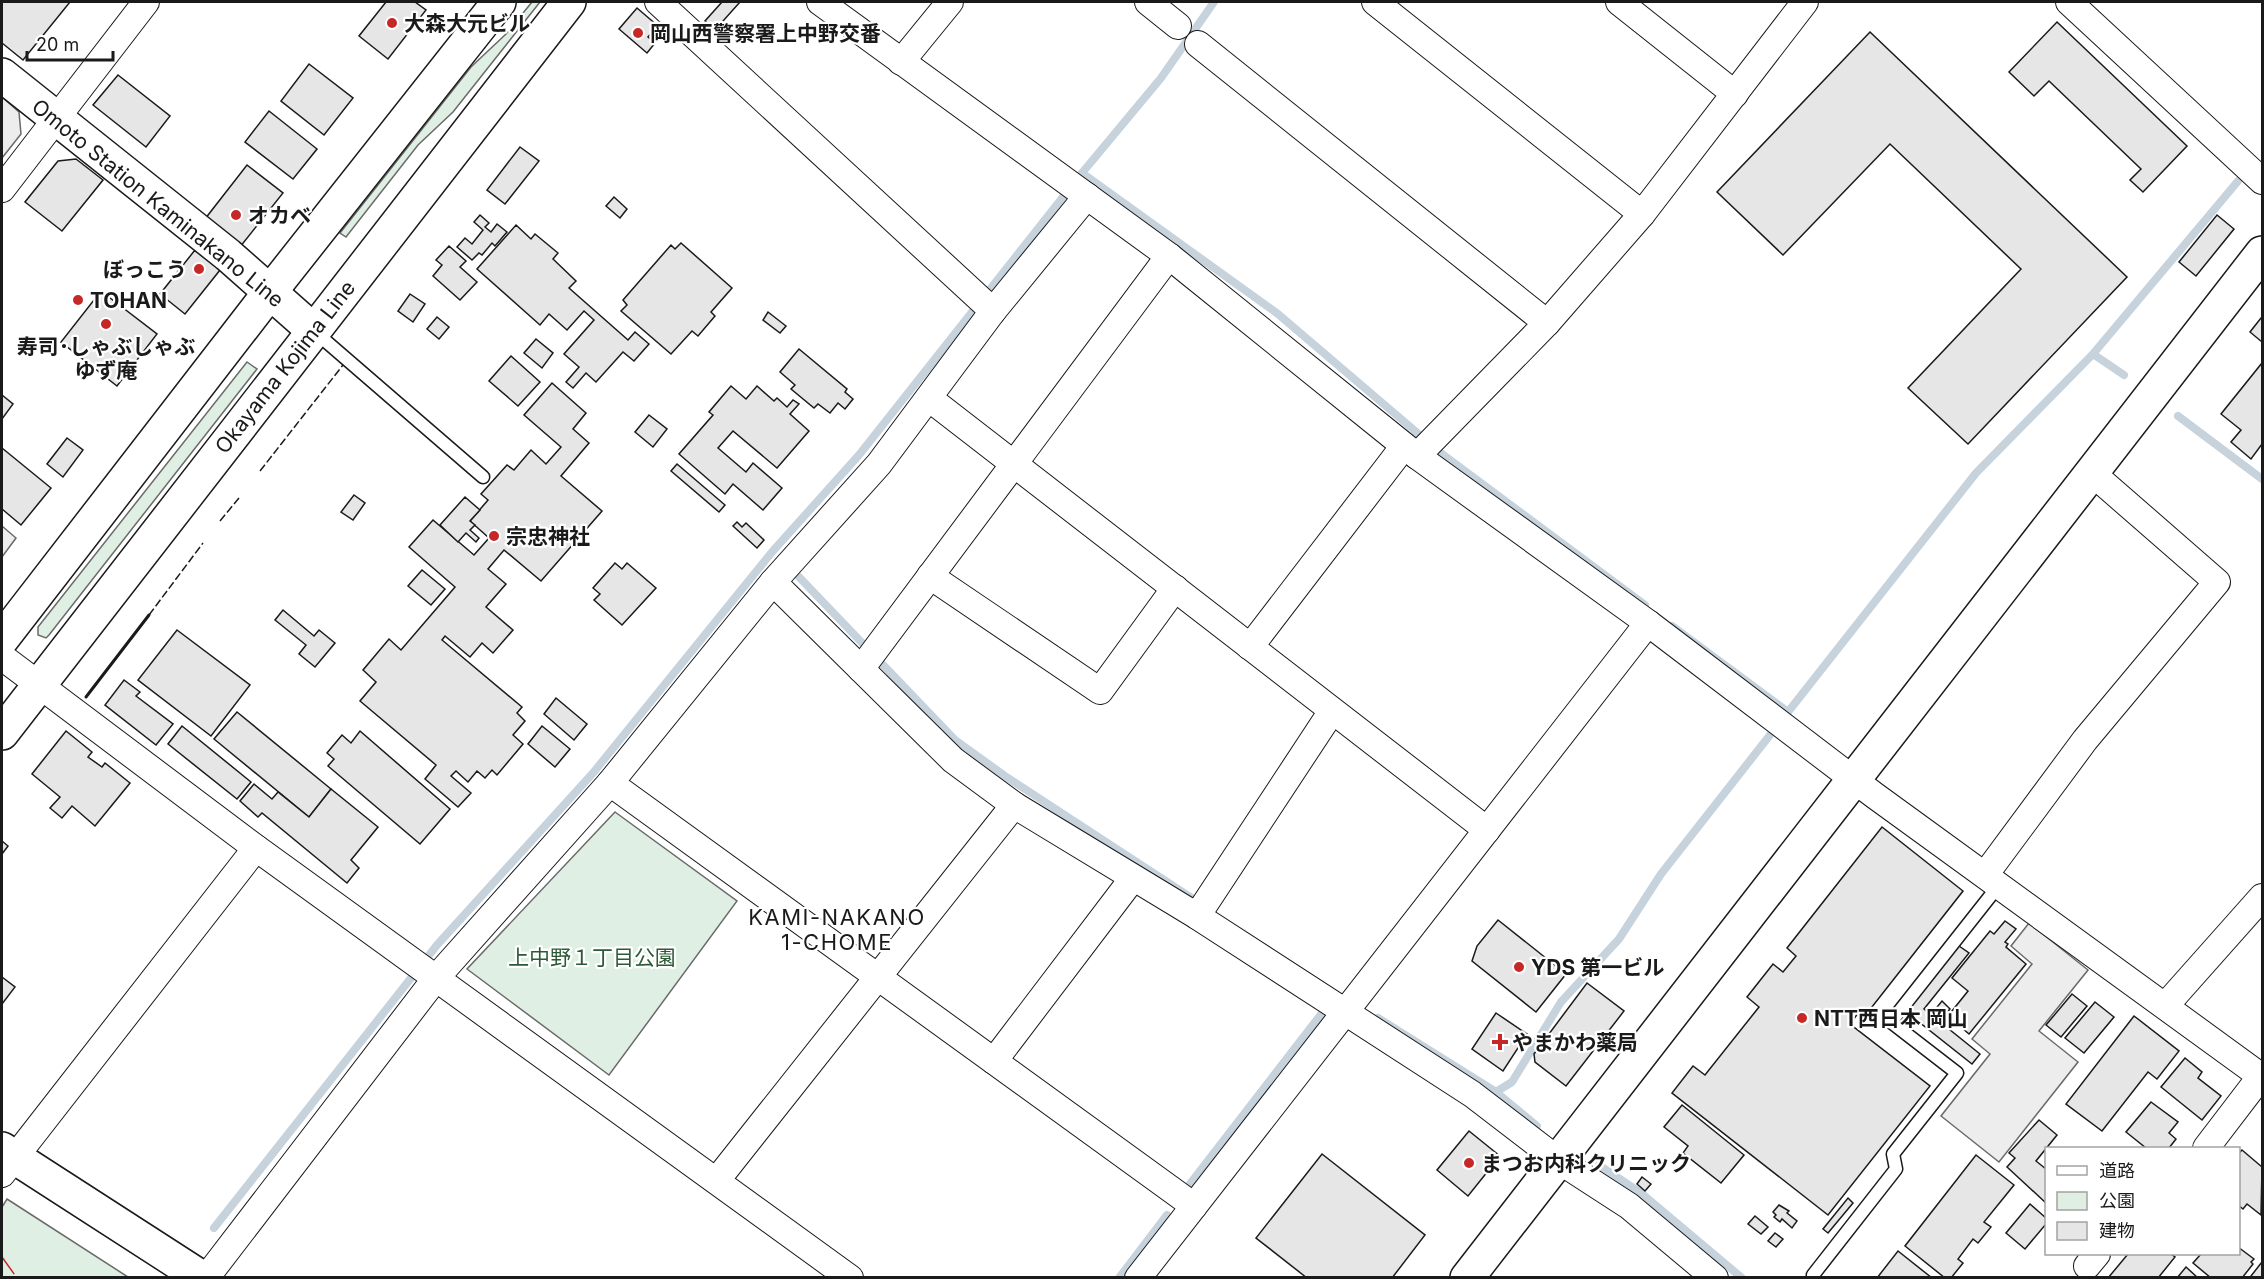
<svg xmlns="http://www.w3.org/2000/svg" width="2264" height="1279" viewBox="0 0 2264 1279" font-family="Inter,'Noto Sans JP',sans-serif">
	<rect width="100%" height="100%" fill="#fff"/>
	<!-- green -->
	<g fill="#e0efe3" stroke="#6a6a6a" stroke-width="1.5">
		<path d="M532,2H540L453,112L418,145L346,237L340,233L471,67L506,34Z"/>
		<path d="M247,362L257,369L49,635L46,638L38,635V627Z"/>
		<path d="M615,812L737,901L609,1075L467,969Z"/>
		<path d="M7,1199L128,1277H2V1207Z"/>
	</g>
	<!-- parking -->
	<g fill="#ededed" stroke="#6a6a6a" stroke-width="1.5">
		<path d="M2,97L19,112L21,134L2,158Z"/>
		<path d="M2,526L16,538L2,557Z"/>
		<path d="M2029,923L2088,970L2039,1031L2078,1062L1999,1162L1941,1116L1990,1054L1972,1039L2032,964L2011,946Z"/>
	</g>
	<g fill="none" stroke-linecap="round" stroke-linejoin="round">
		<!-- stream -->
		<g stroke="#c6d2dc" stroke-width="8">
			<path d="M1082,173L1278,314L1442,454L1645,605"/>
			<path d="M2093,354L2238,181"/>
			<path d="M2178,416L2262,479"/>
			<path d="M799,577L955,740L1005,776L1201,904"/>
			<path d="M1672,626L1788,712L1976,473L2093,354L2124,375"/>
			<path d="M1378,1018L1496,1092L1537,1126"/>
			<path d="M1496,1092L1512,1082L1561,1002L1619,939L1661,874L1770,735"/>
			<path d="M1599,1165L1641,1193L1742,1278"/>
			<path d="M1190,1184L1329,1004"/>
			<path d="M214,1228L437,945L593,773L772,552L859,455L1082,173L1161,78L1214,2"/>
			<path d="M1119,1278L1167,1215"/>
		</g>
	</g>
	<!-- building -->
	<g fill="#e6e6e6" stroke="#1a1a1a" stroke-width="1.5">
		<path d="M2,2H70L23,60L2,43Z"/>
		<path d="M386,2H415L426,10L388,59L359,36Z"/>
		<path d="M722,2H740L715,30L705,21Z"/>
		<path d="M637,8L658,26L648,37L655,43L647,53L619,29Z"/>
		<path d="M2057,22L2187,146L2143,192L2130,180L2141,169L2049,81L2034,96L2009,72Z"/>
		<path d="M1870,32L2127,277L1968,444L1908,388L2021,269L1890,144L1783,255L1717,192Z"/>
		<path d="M309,64L353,98L324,135L281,101Z"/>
		<path d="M118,75L170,116L146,147L93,105Z"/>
		<path d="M269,111L317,149L293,179L245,142Z"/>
		<path d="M520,147L539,161L505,204L487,190Z"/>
		<path d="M76,159L103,180L62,231L25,202L58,161Z"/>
		<path d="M247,165L283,193L240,247L205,219Z"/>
		<path d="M614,197L627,209L620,218L606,206Z"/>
		<path d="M480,215L489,223L485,227L491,232L497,224L507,232L495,246L492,243L482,255L479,253L472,260L457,247L465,238L472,244L483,230L474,222Z"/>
		<path d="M2217,215L2234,229L2196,276L2179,262Z"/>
		<path d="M516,225L531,239L535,234L558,253L553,259L576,281L569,288L628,340L635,332L649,344L634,361L623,352L596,382L586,373L573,388L566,382L579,367L564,354L594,320L584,311L567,330L549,314L540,325L477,269Z"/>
		<path d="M681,243L732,288L711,312L715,316L698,336L692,331L671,354L621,311L627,305L623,300L671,245L675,249Z"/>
		<path d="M449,246L466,261L460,267L477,282L460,300L433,276L442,265L436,260Z"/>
		<path d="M195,250L220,270L185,314L160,294Z"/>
		<path d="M101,291L157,334L117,386L61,342Z"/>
		<path d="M410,294L425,304L413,322L398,311Z"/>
		<path d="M768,312L786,326L780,333L763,320Z"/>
		<path d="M437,317L449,327L439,339L427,329Z"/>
		<path d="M2261,318H2262V342L2250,332Z"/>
		<path d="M536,339L553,353L542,368L524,353Z"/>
		<path d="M799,349L847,389L845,392L853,399L845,409L838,403L830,413L818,404L814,408L791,389L795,385L780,372Z"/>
		<path d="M511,356L540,382L518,406L489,381Z"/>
		<path d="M2262,363V444L2251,459L2231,442L2241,430L2221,414Z"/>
		<path d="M552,383L586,413L573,429L589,443L561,476L602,511L541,581L504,550L488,569L506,584L486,607L513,630L493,653L482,643L470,657L445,636L442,640L522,707L517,713L525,721L513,735L523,744L497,775L492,770L485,778L477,771L468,782L456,771L451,776L471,793L458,807L425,779L436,765L360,701L376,682L363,670L389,639L401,650L455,587L409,547L433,520L474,555L489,538L470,521L488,500L481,494L507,465L514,470L531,450L546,464L561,447L524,415Z"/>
		<path d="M731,386L746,399L757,386L774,401L777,398L787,407L793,400L799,404L790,414L809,431L777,468L733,431L718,448L746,472L753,463L782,488L763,510L733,484L725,494L679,454L713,415L709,412Z"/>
		<path d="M2,395L13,404L2,419Z"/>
		<path d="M649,415L667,429L653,447L635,432Z"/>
		<path d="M67,438L83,450L63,477L47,464Z"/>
		<path d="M2,448L51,488L21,525L2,509Z"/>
		<path d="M677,464L725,505L719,512L671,471Z"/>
		<path d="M354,495L365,503L353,520L341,512Z"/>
		<path d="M465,497L480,510L470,521L475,525L470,530L479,538L476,542L466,533L458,542L440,525Z"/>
		<path d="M737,522L742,527L746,523L764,540L757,548L733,526Z"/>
		<path d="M615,563L622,569L627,563L656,588L622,625L594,600L600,594L593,588Z"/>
		<path d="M422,570L445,589L431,605L408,586Z"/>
		<path d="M283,610L314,636L319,630L335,643L315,667L299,654L306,645L275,620Z"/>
		<path d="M177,630L250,685L211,736L138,680Z"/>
		<path d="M124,680L140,692L136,696L173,724L156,745L105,705Z"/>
		<path d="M556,698L587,724L574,740L544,714Z"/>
		<path d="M237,712L331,789L309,817L214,739Z"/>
		<path d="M182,726L251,782L237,799L168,744Z"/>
		<path d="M542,726L570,749L555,767L528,744Z"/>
		<path d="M66,731L92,752L88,757L102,767L105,763L130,783L95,826L72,806L62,818L50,808L60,797L32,774Z"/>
		<path d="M360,731L450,809L420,844L328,766L334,759L327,753L342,735L351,743Z"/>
		<path d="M254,784L272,799L278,792L309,817L331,789L378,827L351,860L359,868L347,883L262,813L258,817L240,801Z"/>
		<path d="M1882,827L1963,891L1868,1012L1862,1008L1850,1024L1930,1086L1828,1215L1672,1093L1693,1066L1705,1075L1759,1007L1747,997L1773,964L1783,972L1796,956L1787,948Z"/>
		<path d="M2,841L8,846L2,854Z"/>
		<path d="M1498,920L1566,974L1536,1012L1472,961L1477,946Z"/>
		<path d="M2005,921L2016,929L2005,942L2008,944L2006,947L2026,964L1969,1034L1948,1016L1968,991L1952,978L1990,931L1994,934Z"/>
		<path d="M1959,946L1969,953L1924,1009L1980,1054L1972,1064L1914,1018L1910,1006Z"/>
		<path d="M2,977L15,987L2,1004Z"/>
		<path d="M1587,983L1624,1011L1566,1086L1535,1062L1534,1054Z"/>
		<path d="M2072,994L2087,1006L2061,1037L2046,1025Z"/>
		<path d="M1942,1001L1950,1009L1941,1019L1933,1012Z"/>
		<path d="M2095,1002L2114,1017L2084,1053L2065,1038Z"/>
		<path d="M1496,1013L1527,1034L1503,1071L1472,1049Z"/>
		<path d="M2134,1016L2179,1051L2157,1079L2148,1072L2102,1131L2066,1104Z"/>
		<path d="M2185,1058L2202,1072L2198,1078L2221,1096L2202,1120L2161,1087Z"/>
		<path d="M2151,1102L2178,1122L2169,1133L2176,1139L2169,1148H2146L2126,1132Z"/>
		<path d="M1682,1105L1744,1155L1721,1183L1683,1153L1688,1146L1664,1127Z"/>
		<path d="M2039,1120L2057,1135L2036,1161L2046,1169V1203L2007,1167L2015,1158L2009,1153Z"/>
		<path d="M1469,1131L1500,1156L1468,1196L1437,1170Z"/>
		<path d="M2242,1150L2262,1167L2261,1215L2247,1204L2243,1209L2238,1205V1154Z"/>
		<path d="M1322,1154L1425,1235L1392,1278H1307L1256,1238Z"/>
		<path d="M1976,1155L2014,1185L1984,1222L1991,1227L1978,1243L1973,1239L1958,1259L1963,1263L1951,1278H1945L1905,1246Z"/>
		<path d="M1642,1177L1651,1184L1645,1191L1637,1184Z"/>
		<path d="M1848,1198L1853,1203L1828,1233L1823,1229Z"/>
		<path d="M2030,1204L2046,1218V1224L2025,1249L2006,1233Z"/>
		<path d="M1779,1205L1789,1211L1787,1213L1797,1221L1792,1228L1782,1219L1780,1222L1774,1217L1776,1215L1773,1212Z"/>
		<path d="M1755,1216L1768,1227L1761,1234L1748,1224Z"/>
		<path d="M1775,1233L1783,1239L1776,1247L1768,1241Z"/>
		<path d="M2238,1247L2254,1259L2251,1262L2253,1264L2242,1278H2211L2193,1263L2201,1254H2238Z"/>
		<path d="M1898,1251L1932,1278H1877Z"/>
		<path d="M2128,1254H2171L2175,1257L2158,1278H2108Z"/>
		<path d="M2262,1262V1278H2253L2251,1276Z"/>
		<path d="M2186,1267L2198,1278H2177Z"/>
	</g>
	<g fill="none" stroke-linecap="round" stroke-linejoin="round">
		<defs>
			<g id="lane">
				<path d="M314,331L483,477"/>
				<path d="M1813,1275L1896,1169L1893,1154L1957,1073L1891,1022L1999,885"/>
			</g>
			<g id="street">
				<path d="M658,2L993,311"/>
				<path d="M820,2L1169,256L1417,456L1648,623L1874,795L2262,1077"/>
				<path d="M1148,2L1178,26"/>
				<path d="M1375,2L1642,214"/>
				<path d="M1619,2L1735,94"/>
				<path d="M2069,2L2262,181"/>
				<path d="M1198,44L1547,323"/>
				<path d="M901,62L950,2"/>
				<path d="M2,189L146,2"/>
				<path d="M930,399L1487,830"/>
				<path d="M1417,456L1547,323L1642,214L1805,2"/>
				<path d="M930,576L1100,691L1175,588"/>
				<path d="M773,582L953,760L1014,805L1197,916L1472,1094L1558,1160L1629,1206L1715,1278"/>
				<path d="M1250,647L1404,446"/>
				<path d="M2,657L256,848L850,1278"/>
				<path d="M861,669L1169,256"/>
				<path d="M610,783L1194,1206"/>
				<path d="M1985,875L2085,740L2217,582L2092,473"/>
				<path d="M1197,916L1332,711"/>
				<path d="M2166,1005L2262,897"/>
				<path d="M994,1061L1133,878"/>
				<path d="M2206,1148L2261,1076"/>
				<path d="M2,1174L256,848"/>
				<path d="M717,1180L1014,805"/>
				<path d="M2087,1266L2097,1254"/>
				<path d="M206,1278L436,978L610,783L773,582L879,464L993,311L1087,196"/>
				<path d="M1138,1278L1648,623"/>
			</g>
			<g id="secondary">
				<path d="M2,75L228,255L314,331"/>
				<path d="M2,1149L202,1278"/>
				<path d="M1467,1278L2262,253"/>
			</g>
			<g id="primary">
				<path d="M2,639L270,292L499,2"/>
				<path d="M2,733L569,2"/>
			</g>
		</defs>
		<!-- lane casing -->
		<use href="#lane" stroke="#1a1a1a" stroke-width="15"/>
		<!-- street casing -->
		<use href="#street" stroke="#1a1a1a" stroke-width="28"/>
		<!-- secondary casing -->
		<use href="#secondary" stroke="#1a1a1a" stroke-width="36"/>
		<!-- primary casing -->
		<use href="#primary" stroke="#1a1a1a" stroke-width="36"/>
		<!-- lane -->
		<use href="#lane" stroke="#fff" stroke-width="12"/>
		<!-- street -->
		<use href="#street" stroke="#fff" stroke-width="26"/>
		<!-- secondary -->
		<use href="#secondary" stroke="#fff" stroke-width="33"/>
		<!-- primary -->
		<use href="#primary" stroke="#fff" stroke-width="33"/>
		<!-- fence -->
		<g stroke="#1a1a1a" stroke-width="1.5" stroke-dasharray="8 3" stroke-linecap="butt">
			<path d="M260,471L343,365"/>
			<path d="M220,521L239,498"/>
			<path d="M149,615L203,543"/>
		</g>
		<!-- wall -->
		<path stroke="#1a1a1a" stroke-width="3" d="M86,697L149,615"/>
		<!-- power -->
		<path stroke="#c62828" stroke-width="1.5" stroke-dasharray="21 4.5 3 4.5" stroke-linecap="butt" d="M2,1257L17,1278"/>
	</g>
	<!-- markers -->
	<g fill="#c62828" stroke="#fff" stroke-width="2">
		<circle cx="392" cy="23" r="6"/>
		<circle cx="638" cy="33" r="6"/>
		<circle cx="236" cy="215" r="6"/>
		<circle cx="199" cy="269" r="6"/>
		<circle cx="78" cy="300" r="6"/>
		<circle cx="106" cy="324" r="6"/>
		<circle cx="494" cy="536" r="6"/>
		<circle cx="1519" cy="967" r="6"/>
		<circle cx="1802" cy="1018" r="6"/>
		<path d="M1497 1033h6v6h6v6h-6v6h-6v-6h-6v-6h6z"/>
		<circle cx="1469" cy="1163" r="6"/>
	</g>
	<g text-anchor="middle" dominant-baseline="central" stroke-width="4.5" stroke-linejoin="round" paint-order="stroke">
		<!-- poi labels -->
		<g font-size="21" font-weight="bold" fill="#1a1a1a" stroke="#fff" text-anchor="start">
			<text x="404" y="23">大森大元ビル</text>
			<text x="650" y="33">岡山西警察署上中野交番</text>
			<text x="248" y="215">オカベ</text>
			<text x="187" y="269" text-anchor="end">ぼっこう</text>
			<text x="90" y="300">TOHAN</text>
			<text x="106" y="346" text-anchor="middle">寿司･しゃぶしゃぶ<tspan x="106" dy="24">ゆず庵</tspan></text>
			<text x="506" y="536">宗忠神社</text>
			<text x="1531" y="967">YDS 第一ビル</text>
			<text x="1814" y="1018">NTT西日本 岡山</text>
			<text x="1512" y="1042">やまかわ薬局</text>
			<text x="1481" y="1163">まつお内科クリニック</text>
		</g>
		<!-- street labels -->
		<g font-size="21" fill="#1a1a1a" stroke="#fff">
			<text transform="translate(158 203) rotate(39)">Omoto Station Kaminakano Line</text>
			<text transform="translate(285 367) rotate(-52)">Okayama Kojima Line</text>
		</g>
		<!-- park labels -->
		<g font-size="21" fill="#2b5a34" stroke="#fff">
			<text x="592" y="957">上中野１丁目公園</text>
		</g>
		<!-- neighbourhood labels -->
		<g font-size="22" letter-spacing="1.5" fill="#1a1a1a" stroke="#fff">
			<text x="837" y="917">KAMI-NAKANO<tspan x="837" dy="25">1-CHOME</tspan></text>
		</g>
	</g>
	<!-- border -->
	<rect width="2264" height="1279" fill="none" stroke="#1a1a1a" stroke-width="6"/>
	<!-- legend -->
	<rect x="2045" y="1147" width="195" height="108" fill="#ffffff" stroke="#a3a3a3" stroke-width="1.5"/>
	<rect x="2057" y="1166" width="30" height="9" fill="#ffffff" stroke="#a3a3a3" stroke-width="1.5"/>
	<text x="2099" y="1177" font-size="18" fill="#1a1a1a">道路</text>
	<rect x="2057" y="1192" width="30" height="18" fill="#e0efe3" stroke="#a3a3a3" stroke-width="1.5"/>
	<text x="2099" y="1207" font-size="18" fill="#1a1a1a">公園</text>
	<rect x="2057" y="1222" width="30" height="18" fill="#e6e6e6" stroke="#a3a3a3" stroke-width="1.5"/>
	<text x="2099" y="1237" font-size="18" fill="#1a1a1a">建物</text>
	<!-- scale -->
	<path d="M27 51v9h86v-9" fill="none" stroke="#1a1a1a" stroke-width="3"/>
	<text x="36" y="51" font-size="18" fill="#1a1a1a" stroke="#ffffff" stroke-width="4.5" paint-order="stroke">20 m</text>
</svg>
